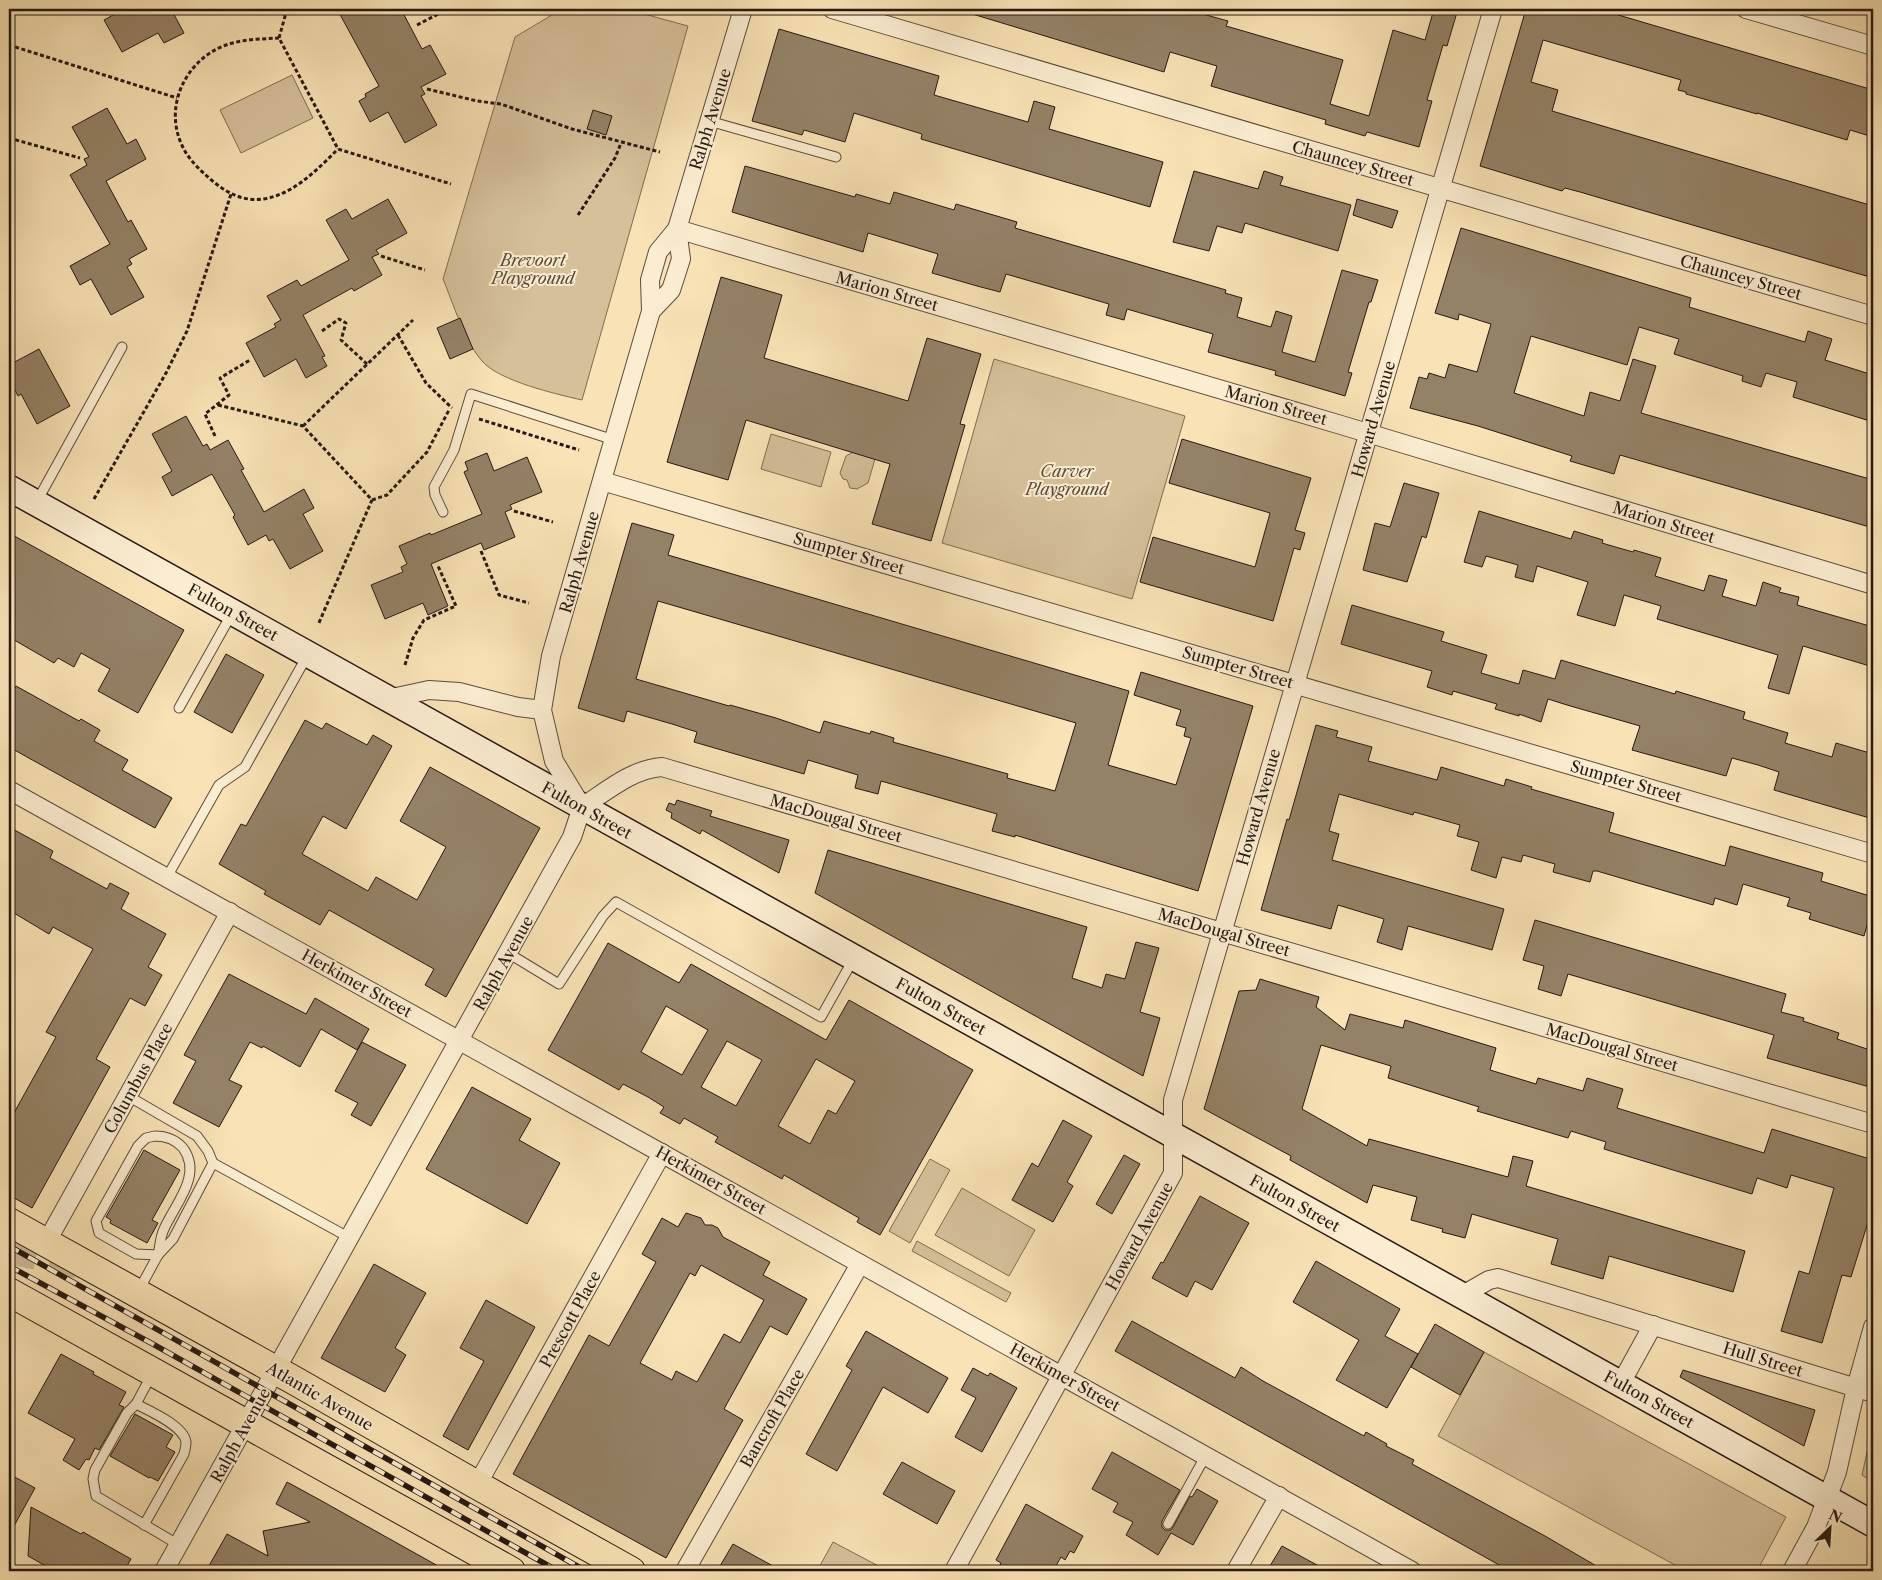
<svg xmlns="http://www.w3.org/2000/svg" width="1882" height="1580" viewBox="0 0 1882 1580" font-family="'Libre Caslon Text',serif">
	<rect width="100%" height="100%" fill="#f9e3b6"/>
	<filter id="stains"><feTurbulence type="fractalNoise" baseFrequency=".004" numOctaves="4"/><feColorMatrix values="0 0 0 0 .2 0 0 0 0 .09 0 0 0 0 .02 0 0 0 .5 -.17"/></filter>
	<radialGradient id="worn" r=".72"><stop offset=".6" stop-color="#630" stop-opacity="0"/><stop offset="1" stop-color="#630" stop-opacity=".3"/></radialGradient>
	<!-- green -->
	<g fill="#d5c09a" stroke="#7e6c56">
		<path d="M562,9H626L688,26L582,400C556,394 499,381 482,361C465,342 453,303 443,279L515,37Z"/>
		<path d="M292,75L313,118L241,153L220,110Z"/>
		<path d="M994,359L1185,416L1132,599L942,543Z"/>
		<path d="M771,434L831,452L821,487L761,469Z"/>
		<path d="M853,452L875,459L868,483L857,489L850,488L847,480L843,479L840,473L846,456Z"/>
		<path d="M930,1159L950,1170L910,1243L889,1231Z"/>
		<path d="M962,1188L1035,1230L1009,1276L935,1235Z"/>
		<path d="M917,1241L1011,1293L1006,1302L912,1251Z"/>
		<path d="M1484,1352L1786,1517L1757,1571H1686L1438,1436Z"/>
		<path d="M1873,1425V1482L1862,1475Z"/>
		<path d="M833,1542L888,1571H817Z"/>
	</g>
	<!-- building -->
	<g fill="#948267" stroke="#261812" fill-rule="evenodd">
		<path d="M124,9H171L184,33L164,43L158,33L122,52L104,20Z"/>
		<path d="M337,9H401L422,49L430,45L446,74L421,87L425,94L421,96L437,125L405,143L388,112L370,122L359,101L366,97L365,94L379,86Z"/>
		<path d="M969,9H1170L1191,15L1192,11L1228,21L1226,26L1343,60L1330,104L1369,116L1393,30L1425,40L1434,9H1458L1447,46L1443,45L1427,100L1432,101L1419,147L1367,132L1365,136L1325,124L1326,120L1211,86L1217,66L1170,52L1164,72L969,13Z"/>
		<path d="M1526,9H1598L1873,90V137L1850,130L1847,140L1757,113V114L1686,94V92L1678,90L1681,80L1543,40L1531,82L1558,90L1552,111L1873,206V278L1580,192L1565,188L1562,191L1480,166Z"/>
		<path d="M779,29L939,76L934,95L1028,122L1034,101L1055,107L1049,129L1163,162L1150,207L921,139L922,134L854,113L845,142L804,130L802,135L752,121Z"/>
		<path d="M107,108L127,144L136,139L146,159L106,181L128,222L131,220L147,249L129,259L132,264L127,267L144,297L111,315L91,279L80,285L70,266L110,244L70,175L87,165L84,159L89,157L72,127Z"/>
		<path d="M593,110L612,116L606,135L587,129Z"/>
		<path d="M745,166L855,197L856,194L890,204L894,192L954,210L956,204L1017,222L1015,228L1226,290L1225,293L1242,298L1237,317L1271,327L1276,311L1292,316L1282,352L1315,362L1342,270L1378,280L1371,302H1369L1348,372L1352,373L1345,396L1275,375L1276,371L1208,352L1213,334L1127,309L1124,320L1106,315L1109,304L1006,274L1000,292L977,286L932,273L938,254L868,233L863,252L732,212Z"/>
		<path d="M1194,171L1258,189L1264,171L1283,177L1280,185L1351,205L1338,251L1245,223L1242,233L1217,226L1209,251L1173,242Z"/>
		<path d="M388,199L407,233L376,250L379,254L372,257L382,275L354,291L352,288L303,315L325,356L322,357L327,366L306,378L296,359L264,377L246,343L276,327L274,324L281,320L267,296L297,280L301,286L349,260L326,220L346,209L352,219Z"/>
		<path d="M1357,199L1398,211L1392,228L1353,215Z"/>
		<path d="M1461,228L1691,298L1689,307L1805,342L1808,331L1832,339L1825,360L1873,375V422L1793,397L1797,382L1766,373L1761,387L1742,381L1743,376L1674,354L1679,339L1639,327L1627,365L1531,336L1514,393L1584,416L1590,392L1620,401L1633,359L1656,366L1641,413L1873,480V528L1620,455L1614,474L1570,461L1572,456L1478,426L1410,408L1419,377L1427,379L1429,373L1445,378L1449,364L1477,372L1491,324L1459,314L1458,320L1435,313Z"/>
		<path d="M721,277L782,295L764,358L908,401L927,338L981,354L960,424L965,425L931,541L872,524L890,464L746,420L728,480L667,462Z"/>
		<path d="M460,318L473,349L450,359L437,328Z"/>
		<path d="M39,349L70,406L37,424L21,394L18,396L15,390L9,393V365Z"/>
		<path d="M186,416L203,446L207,444L210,450L228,440L244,469L241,470L264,512L304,489L314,508L303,514L323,551L290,569L273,539L269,541L266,535L248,545L233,517L235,515L212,474L172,496L162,477L172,471L152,434Z"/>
		<path d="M1182,439L1311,478L1295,530L1305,533L1300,550L1294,548L1273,621L1140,582L1153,537L1255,567L1270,513L1169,483Z"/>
		<path d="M487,453L494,471L527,457L542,492L510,505L512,509L505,512L515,537L484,550L481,543L431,564L448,606L428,615L423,603L385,619L371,585L403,572L401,567L407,564L399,546L430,533L431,535L482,514L464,472L468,470L465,462Z"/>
		<path d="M1404,483L1439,493L1426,538L1422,536L1407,582L1363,570L1375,523L1390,527Z"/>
		<path d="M1479,511L1571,539L1574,531L1603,540L1602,543L1619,548L1633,552L1634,550L1661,558L1655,576L1704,591L1709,575L1727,580L1722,596L1756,606L1763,582L1781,588L1779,592L1799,597L1797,605L1873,627V667L1803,646L1789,694L1768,688L1778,655L1657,619L1661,606L1624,595L1615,626L1577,615L1588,582L1537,566L1533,582L1515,577L1518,565L1486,556L1482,567L1464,562Z"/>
		<path d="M632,523L674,535L668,555L1129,691L1108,765L1176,785L1191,738L1184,736L1186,728L1176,725L1181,710L1134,695L1141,672L1253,706L1198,891L1015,835V837L992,831L997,814L881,781L878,794L855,788L858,775L808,760L804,774L694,742L697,732L672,724L627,711L624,722L578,708ZM658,601L1076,723L1055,791L1007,778L1008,774L893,742L894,738L871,731L870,734L824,721L820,733L776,718L730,705L729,706L636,679Z"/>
		<path d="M9,533L184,630L138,713L98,691L110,669L81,653L74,667L58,658L54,663L9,637Z"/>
		<path d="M1352,605L1444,632L1441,641L1487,655L1481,673L1519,684L1523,670L1555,679L1561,660L1675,694L1676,691L1745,712L1743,719L1788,733L1785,743L1832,757L1836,743L1873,754V819L1774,790L1779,772L1758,765L1732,758L1726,776L1632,750L1640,726L1567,705L1548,699L1541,722L1519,714V716L1495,709L1497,704L1453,691L1452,695L1427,687L1432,671L1341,644Z"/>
		<path d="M226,654L264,675L232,733L194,712Z"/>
		<path d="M16,686L79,721L81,719L100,730L94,741L128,760L122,770L172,798L155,828L9,747V699Z"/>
		<path d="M305,720L322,729L326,723L367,745L373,735L392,746L346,829L323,816L302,854L368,891L376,877L417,900L446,847L400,821L430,767L540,828L446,997L425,985L434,969L329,910L320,925L264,894L266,891L219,864L241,824L246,826Z"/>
		<path d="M1316,725L1338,731L1336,737L1372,747L1368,761L1437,780L1441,767L1504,786L1506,779L1532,787L1531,789L1614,813L1609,832L1725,866L1730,846L1823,873L1821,881L1873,897V904L1864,936L1809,919L1811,913L1787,906L1790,898L1743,884L1737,905L1715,898L1713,905L1597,871H1593L1590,882L1553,872L1555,864L1523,855L1521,862L1502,857L1496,878L1471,870L1479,842L1457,836L1460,825L1414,812L1413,815L1339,794L1329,831L1339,834L1332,860L1504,909L1492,950L1408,926L1402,950L1377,942L1384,919L1338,905L1331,929L1261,910L1287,819L1289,820Z"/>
		<path d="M677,800L712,811L710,816L789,840L779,873L702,830L700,834L671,818L672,813L666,810L669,803L675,805Z"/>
		<path d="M9,827L53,851L50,858L107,889L110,883L129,893L121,909L166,934L148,967L162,975L145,1006L130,998L96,1059L110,1067L32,1208L9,1195V1122L56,1037L46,1032L93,949L53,927L49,934L9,910Z"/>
		<path d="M828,850L1087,927L1072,978L1102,988L1106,974L1125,979L1136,942L1159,948L1140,1012L1160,1018L1143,1076L815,893Z"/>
		<path d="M1535,920L1786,994L1781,1012L1804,1018L1803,1021L1839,1033L1837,1039L1873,1051V1088L1767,1058L1774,1035L1609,986L1568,974L1561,996L1538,989L1544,966L1523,960Z"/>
		<path d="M608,943L679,983L691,964L826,1040L849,1000L973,1070L880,1235L857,1222L859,1218L784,1175L782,1179L715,1142L718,1137L684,1118L680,1124L660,1113L664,1107L648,1097L623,1084L619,1090L548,1050ZM666,1006L708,1030L682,1075L641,1052ZM727,1041L762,1060L736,1106L701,1087ZM816,1059L855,1081L836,1114L828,1110L810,1144L778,1126Z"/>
		<path d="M229,974L306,1014L315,998L369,1029L357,1050L321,1029L300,1067L263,1046L262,1048L250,1042L229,1080L242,1086L219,1127L173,1103L196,1061L184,1055Z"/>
		<path d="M1260,979L1319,997L1316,1007L1345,1030L1350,1014L1403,1028L1405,1020L1496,1048L1490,1070L1536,1084L1538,1078L1583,1091L1587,1078L1623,1089L1617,1108L1764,1153L1772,1129L1873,1160V1175L1869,1190L1873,1192V1206L1851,1277L1842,1275L1822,1343L1781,1331L1799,1271L1809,1274L1834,1188L1791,1175L1787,1188L1757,1178L1752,1194L1604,1149L1606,1142L1571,1131L1568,1138L1477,1111L1479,1107L1388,1078L1391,1066L1321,1045L1302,1109L1367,1146L1369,1139L1508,1177L1513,1156L1533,1161L1526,1186L1745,1251L1733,1292L1609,1256L1603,1279L1551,1264L1558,1239L1472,1214L1465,1238L1442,1232L1443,1229L1411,1220L1417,1197L1373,1185L1367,1203L1290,1160L1291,1156L1204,1109L1239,991L1256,990Z"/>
		<path d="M362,1042L406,1065L371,1126L351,1115L358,1103L335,1091Z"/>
		<path d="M472,1087L531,1119L519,1140L560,1163L527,1224L426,1169Z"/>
		<path d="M1063,1120L1092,1136L1067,1182L1073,1186L1053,1222L1012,1200L1032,1163L1038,1167Z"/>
		<path d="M144,1150L180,1170L152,1220L158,1223L147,1243L110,1223L111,1220L106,1217Z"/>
		<path d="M1124,1155L1140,1164L1112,1214L1096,1204Z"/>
		<path d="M1200,1196L1249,1223L1212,1290L1195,1281L1187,1297L1152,1278L1161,1262L1163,1263Z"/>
		<path d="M686,1213L701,1218L705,1225H712L718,1228L723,1237L770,1262L763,1275L807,1299L787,1335L770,1326L724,1409L743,1420L666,1558L513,1474L589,1335L609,1346L656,1262L642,1254L662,1218L678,1227ZM701,1265L764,1300L740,1343L724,1334L697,1382L676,1371L672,1380L640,1363L690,1273L695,1276Z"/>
		<path d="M1316,1261L1400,1309L1385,1336L1418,1354L1387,1408L1336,1380L1359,1340L1293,1302Z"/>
		<path d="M374,1264L426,1293L395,1348L406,1355L385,1392L321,1358Z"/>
		<path d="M486,1300L535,1327L468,1450L443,1436L484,1361L460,1348Z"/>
		<path d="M1132,1321L1235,1378L1241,1367L1263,1381L1364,1436L1366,1432L1387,1444L1386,1446L1414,1460L1412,1464L1545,1536L1605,1571H1510L1115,1351Z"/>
		<path d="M1435,1324L1484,1352L1460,1395L1411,1367Z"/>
		<path d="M866,1331L948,1378L928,1413L883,1387L837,1471L806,1454L852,1370L846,1366Z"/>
		<path d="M61,1354L94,1372L93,1374L126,1392L119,1405L124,1407L99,1450L95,1448L89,1460L86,1459L79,1470L63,1460L75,1439L28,1413Z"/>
		<path d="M973,1368L988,1376L990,1373L1017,1388L982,1452L955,1437L976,1398L961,1390Z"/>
		<path d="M1683,1370L1815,1410L1804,1446L1680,1377Z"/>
		<path d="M135,1414L173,1435L166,1447L175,1452L158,1481L150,1477L149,1478L110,1456Z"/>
		<path d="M1112,1452L1180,1490L1162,1521V1527L1165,1530H1171L1173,1527L1190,1496L1192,1497L1197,1489L1218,1501L1193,1545L1171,1533L1158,1555L1126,1535L1133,1522L1113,1512L1118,1503L1092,1489Z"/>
		<path d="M902,1462L955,1491L937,1524L883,1494Z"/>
		<path d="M9,1474L35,1488L9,1535Z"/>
		<path d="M287,1482L320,1500L447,1571H206L227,1534L268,1556L263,1531L310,1522L276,1504Z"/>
		<path d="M1026,1504L1083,1536L1074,1553L1070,1551L1065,1560L1061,1557L1053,1571H997L1001,1563L996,1560Z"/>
		<path d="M31,1507L81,1534L83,1532L131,1559L124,1571H55L28,1556Z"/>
		<path d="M733,1544L782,1571H717Z"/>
		<path d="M1282,1546L1328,1571H1267Z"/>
	</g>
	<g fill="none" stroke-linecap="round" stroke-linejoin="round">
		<!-- primary-tunnel -->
		<path stroke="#cfba95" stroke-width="28" stroke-dasharray="28 14" stroke-linecap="butt" d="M9,1250L81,1265"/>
		<defs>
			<g id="service">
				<path d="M709,121L836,157"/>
				<path d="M36,503L122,347"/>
				<path d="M443,512L435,495L434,487L454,450L471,394L614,440"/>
				<path d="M179,708L231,615"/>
				<path d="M167,877L219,785L245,767L307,656"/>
				<path d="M508,953L559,984L603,916L616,902L821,1017L854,958"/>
				<path d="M128,1096L197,1136L208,1151L213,1163L173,1239L158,1255L139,1290"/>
				<path d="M155,1136C166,1136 176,1140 183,1148C203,1175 175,1204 164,1229C160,1237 160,1247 158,1255L136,1254L99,1233L96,1221L138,1146L146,1138Z"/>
				<path d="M213,1163L350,1238"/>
				<path d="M152,1374L136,1404L127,1413L95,1470L93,1479L96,1496L179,1545"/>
				<path d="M136,1404C150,1411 184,1426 186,1442C186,1445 185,1450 184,1454L144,1525"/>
				<path d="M1168,1524L1206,1455"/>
			</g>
			<g id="minor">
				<path d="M832,9L1873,316"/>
				<path d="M1746,9L1873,46"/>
				<path d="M677,229L1341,425L1873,585"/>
				<path d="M651,311L671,290L681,259L677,229L743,9"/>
				<path d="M602,481L1873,854"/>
				<path d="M387,699L429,690L459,692L518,707L542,710"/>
				<path d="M9,790L1412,1571"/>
				<path d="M582,807C607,791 632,769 662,767L1873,1124"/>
				<path d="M46,1243L230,912"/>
				<path d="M1461,1296L1489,1280L1498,1278L1873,1393"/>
				<path d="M1621,1383L1653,1325"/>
				<path d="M477,1485L662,1153"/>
				<path d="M164,1571L572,837L582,807L554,761L542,710L551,656L651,311L650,280L658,252L677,229"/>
				<path d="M685,1571L860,1264"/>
				<path d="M954,1571L1173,1173V1100L1493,9"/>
				<path d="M1236,1571L1279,1496"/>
				<path d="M1792,1571L1816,1527L1837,1472L1856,1388L1873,1327"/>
			</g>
			<path id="secondary" d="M9,488L1873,1524"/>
			<g id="primary">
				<path d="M9,1222L297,1382L477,1485L631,1571"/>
				<path d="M9,1292L511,1571"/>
			</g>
		</defs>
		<!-- service casing -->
		<use href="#service" stroke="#5b4b3b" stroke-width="11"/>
		<!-- minor casing -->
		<use href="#minor" stroke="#5b4b3b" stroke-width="20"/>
		<!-- secondary casing -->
		<use href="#secondary" stroke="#261812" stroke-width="28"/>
		<!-- primary casing -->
		<use href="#primary" stroke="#261812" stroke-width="30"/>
		<!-- path -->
		<g stroke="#261812" stroke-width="3" stroke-dasharray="4 2.5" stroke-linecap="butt">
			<path d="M287,9L279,38L338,149L451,184"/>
			<path d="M417,25L448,9"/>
			<path d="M279,38C262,39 243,39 226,45C187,59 164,104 181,143C187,158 198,168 209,178C225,192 242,202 264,199C294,194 318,169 338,149"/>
			<path d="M9,45L177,98"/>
			<path d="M427,89L477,101L501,104L572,129L660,152"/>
			<path d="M9,138L80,158"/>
			<path d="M578,215L615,158L621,143"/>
			<path d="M381,256L425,270"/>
			<path d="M322,331L339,319L346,323L341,340L367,364"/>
			<path d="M398,335L426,383L452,408"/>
			<path d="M218,405L303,426L372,500L318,625"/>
			<path d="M479,419L579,450"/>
			<path d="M303,426L413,320"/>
			<path d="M215,436L205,414L229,395L220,378L250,360"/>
			<path d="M94,499L166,373L187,331L231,194"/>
			<path d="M372,500L387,495L427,452L449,410"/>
			<path d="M514,511L553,522"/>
			<path d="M481,551L499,595L529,603"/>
			<path d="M405,665L413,638L424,620L456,606L438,566"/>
		</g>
		<!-- service -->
		<use href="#service" stroke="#fbedd0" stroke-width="9"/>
		<!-- minor -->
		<use href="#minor" stroke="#fbedd0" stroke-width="18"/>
		<!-- secondary -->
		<use href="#secondary" stroke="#fbedd0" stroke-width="25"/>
		<!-- primary -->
		<use href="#primary" stroke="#f9e3b6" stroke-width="28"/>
		<defs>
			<g id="rail">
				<path d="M9,1246L586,1571"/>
				<path d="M9,1266L151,1343L558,1571"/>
			</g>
		</defs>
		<!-- rail casing -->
		<use href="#rail" stroke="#261812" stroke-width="5.5"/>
		<!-- rail -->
		<use href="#rail" stroke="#fbedd0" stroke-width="4" stroke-dasharray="11" stroke-linecap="butt"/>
	</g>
	<g text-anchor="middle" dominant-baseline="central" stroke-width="4" stroke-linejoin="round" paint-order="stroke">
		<!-- street labels -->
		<g font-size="16" fill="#261812" stroke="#fbedd0">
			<text transform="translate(710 119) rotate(-73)">Ralph Avenue</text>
			<text transform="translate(1353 163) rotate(16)">Chauncey Street</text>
			<text transform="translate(1741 277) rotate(16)">Chauncey Street</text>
			<text transform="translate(887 291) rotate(16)">Marion Street</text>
			<text transform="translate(1276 405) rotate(16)">Marion Street</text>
			<text transform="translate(1373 419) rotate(-74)">Howard Avenue</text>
			<text transform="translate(1664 522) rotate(17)">Marion Street</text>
			<text transform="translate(849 553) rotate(16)">Sumpter Street</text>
			<text transform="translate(579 562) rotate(-74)">Ralph Avenue</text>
			<text transform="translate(233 612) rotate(29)">Fulton Street</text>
			<text transform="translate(1238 667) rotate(16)">Sumpter Street</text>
			<text transform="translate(1626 781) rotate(16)">Sumpter Street</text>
			<text transform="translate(1258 807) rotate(-74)">Howard Avenue</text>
			<text transform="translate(587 810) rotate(29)">Fulton Street</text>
			<text transform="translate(836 818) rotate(16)">MacDougal Street</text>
			<text transform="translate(1224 932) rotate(16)">MacDougal Street</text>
			<text transform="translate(503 963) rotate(-61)">Ralph Avenue</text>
			<text transform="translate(357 983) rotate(29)">Herkimer Street</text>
			<text transform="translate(941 1006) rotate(29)">Fulton Street</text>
			<text transform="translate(1612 1047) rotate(16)">MacDougal Street</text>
			<text transform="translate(138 1078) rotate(-61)">Columbus Place</text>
			<text transform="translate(711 1180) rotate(29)">Herkimer Street</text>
			<text transform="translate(1295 1203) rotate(29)">Fulton Street</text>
			<text transform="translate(1139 1236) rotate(-61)">Howard Avenue</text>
			<text transform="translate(570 1319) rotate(-61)">Prescott Place</text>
			<text transform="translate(1763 1359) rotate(17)">Hull Street</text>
			<text transform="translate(1065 1377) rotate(29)">Herkimer Street</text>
			<text transform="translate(320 1396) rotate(30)">Atlantic Avenue</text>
			<text transform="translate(1649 1399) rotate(29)">Fulton Street</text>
			<text transform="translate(772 1418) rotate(-60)">Bancroft Place</text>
			<text transform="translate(240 1435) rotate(-61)">Ralph Avenue</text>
		</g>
		<!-- park labels -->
		<g font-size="16" font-style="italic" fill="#5b4a3b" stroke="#fbedd0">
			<text x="533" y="260">Brevoort<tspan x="533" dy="18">Playground</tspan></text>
			<text x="1067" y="471">Carver<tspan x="1067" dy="18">Playground</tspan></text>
		</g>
	</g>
	<!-- margin -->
	<rect width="1882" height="1580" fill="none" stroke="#f9e3b6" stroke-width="30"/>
	<rect x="10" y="10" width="1862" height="1560" fill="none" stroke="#261812" stroke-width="2.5"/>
	<rect x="15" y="15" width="1852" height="1550" fill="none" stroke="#261812"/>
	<!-- north arrow -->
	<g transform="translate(1830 1528) rotate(25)" stroke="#fbedd0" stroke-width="4" paint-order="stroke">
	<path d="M0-4L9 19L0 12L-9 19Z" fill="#261812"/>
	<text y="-8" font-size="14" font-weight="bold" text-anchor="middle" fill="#261812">N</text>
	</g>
	<rect width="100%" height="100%" filter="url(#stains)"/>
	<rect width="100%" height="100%" fill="url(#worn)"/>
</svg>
